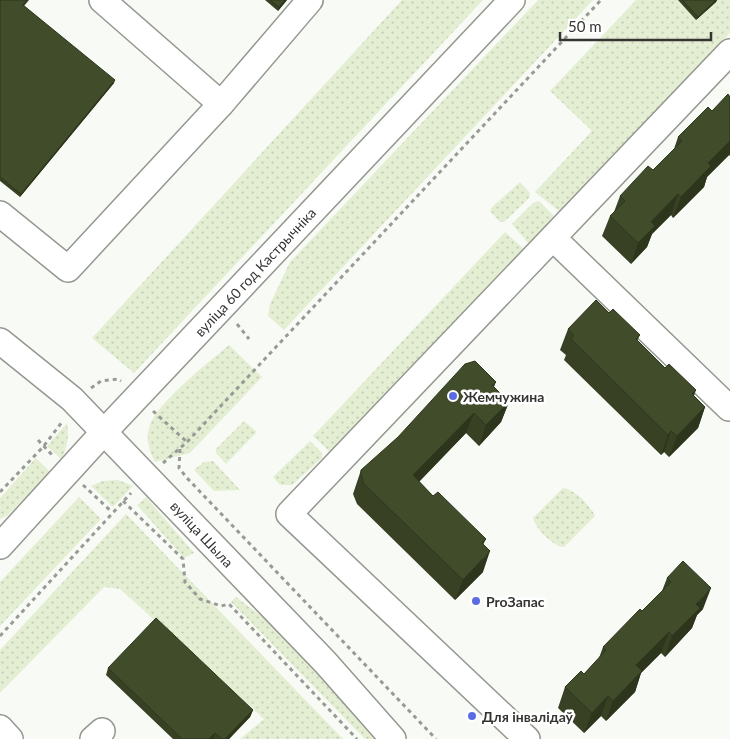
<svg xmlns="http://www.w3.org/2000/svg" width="730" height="739" viewBox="0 0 730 739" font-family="Lato,sans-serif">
	<defs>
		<pattern id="grass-dots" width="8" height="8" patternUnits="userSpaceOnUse" patternTransform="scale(1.25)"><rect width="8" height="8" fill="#e4eed2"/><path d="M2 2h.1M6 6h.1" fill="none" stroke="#c4cdb5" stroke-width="1.8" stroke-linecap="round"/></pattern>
	</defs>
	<rect width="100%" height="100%" fill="#f8fbf5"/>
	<!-- grass -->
	<g fill="url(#grass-dots)">
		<path d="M402,0H483L134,373L92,338Z"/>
		<path d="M538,0H593L284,330L268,316L270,304L290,262Z"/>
		<path d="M636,0H730V33L563,211H559L535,192L592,131L550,91Z"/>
		<path d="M520,182L530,193L529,198L504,222H500L490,211L492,207Z"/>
		<path d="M539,201L553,215L554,221L531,242L528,243L512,224L533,203Z"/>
		<path d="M505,232L524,249L331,453L313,436Z"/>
		<path d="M229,345L262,377L190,453L155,462C149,451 145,437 150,425C157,403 210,361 229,345Z"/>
		<path d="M244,421L257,432L226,464L216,453V449Z"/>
		<path d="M67,423C69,437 68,446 61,459L47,446Z"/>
		<path d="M310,441L322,453V458L292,485H280L273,477Z"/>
		<path d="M36,458L50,472L7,516L0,519V498Z"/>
		<path d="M213,461L240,490L214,491L194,470L204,462Z"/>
		<path d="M118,480L133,486L113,507L91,486L102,481Z"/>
		<path d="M563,488C574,489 590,505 595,516L564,547C552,546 536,529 533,518Z"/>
		<path d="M79,497L101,519L0,626V582Z"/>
		<path d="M146,497L194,553L184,558L137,505Z"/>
		<path d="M126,514L343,739H240L264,719L120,589L104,587L0,693V650Z"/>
		<path d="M236,597L283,632L381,739H365L231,602Z"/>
	</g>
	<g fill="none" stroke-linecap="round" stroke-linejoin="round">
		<defs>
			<g id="minor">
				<path d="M102,0L221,104L310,0"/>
				<path d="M0,214L68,269L221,104"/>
				<path d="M553,238L729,408"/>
				<path d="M0,341L72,399L325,662L393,739"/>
				<path d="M0,546L103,433L512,0"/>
				<path d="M0,728L10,739"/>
				<path d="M93,739L102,731"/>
				<path d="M527,739L289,514L730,52"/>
			</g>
		</defs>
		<!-- minor casing -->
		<use href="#minor" stroke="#959791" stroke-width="28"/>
		<!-- path -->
		<g stroke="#989a95" stroke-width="3" stroke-dasharray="4 4" stroke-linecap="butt">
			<path d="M237,324L249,339"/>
			<path d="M91,388L101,381L118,379L121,381"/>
			<path d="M153,411L187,442"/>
			<path d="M38,440L54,457"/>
			<path d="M180,449L179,468L187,478L436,739"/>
			<path d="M163,463L187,442L601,0"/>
			<path d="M83,485L112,512"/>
			<path d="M0,492L43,447L62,422"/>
			<path d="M123,501L183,559L185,582L200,599L221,606L229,604L357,739"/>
			<path d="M0,636L131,493"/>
		</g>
		<!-- minor -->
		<use href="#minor" stroke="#fff" stroke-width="25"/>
	</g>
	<!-- wall -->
	<g fill="#384124">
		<path d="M0,0H29L24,6L114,83L20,197L0,181Z"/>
		<path d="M265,0H287L278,11Z"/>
		<path d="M678,0H717L716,2L696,20Z"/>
		<path d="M730,97V156L729,155L707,177L704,187L673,218L671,215L652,234L647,247L631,264L602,236L610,216L614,212L620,196L653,170L674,149L678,137Z"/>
		<path d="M609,313L640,335L637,341L665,368L696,390L694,396L705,407L698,428L669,457L664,452L661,455L564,360L566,355L560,350L568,329Z"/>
		<path d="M496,382L494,387L509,402L501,422L479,446L466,433L419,482L433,496L486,539L483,545V572L455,600L357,504L353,494L361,470Z"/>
		<path d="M667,578L703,609L697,615L692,628L665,657L661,653L641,673L635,692L606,721L601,716L584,733L558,708L565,687L584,674L599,658L603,647L642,611L662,591Z"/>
		<path d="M108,668L253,710L250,717L229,739H173L106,675Z"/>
	</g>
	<!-- shaded-wall -->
	<g fill="#2e351d">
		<path d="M285,0H287L278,11L279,7Z"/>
		<path d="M716,0H717L716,2L696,20L698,17Z"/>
		<path d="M115,80L114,83L20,197L21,194Z"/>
		<path d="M730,141V153L729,155L707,177L704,187L673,218L681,197L708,163Z"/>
		<path d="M678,194L671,215L652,234L647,247L631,264L638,243L651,222Z"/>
		<path d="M509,402L501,422L479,446L486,425Z"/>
		<path d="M705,407L698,428L669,457L677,436Z"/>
		<path d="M474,413L466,433L405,496L413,475Z"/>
		<path d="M671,431L664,452L661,455L668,435Z"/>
		<path d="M490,551L483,572L455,600L463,580Z"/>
		<path d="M711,588L703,609L697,615L692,628L665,657L672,636L696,604Z"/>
		<path d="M669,632L661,653L641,673L635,692L606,721L613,701L636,665Z"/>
		<path d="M608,696L601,716L584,733L592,713Z"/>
		<path d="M253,710L250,717L229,739H225Z"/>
		<path d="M215,733L213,739H209Z"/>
	</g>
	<!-- building -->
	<g fill="#414c2a" stroke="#2e351d">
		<path d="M0,0H27L23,5L115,80L21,194L0,177Z"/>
		<path d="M270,0H285L279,7Z"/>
		<path d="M682,0H716L698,17Z"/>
		<path d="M728,94L730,97V141L708,163L711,166L681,197L678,194L651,222L655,226L638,243L610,216L625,201L620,196L648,166L653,170L682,141L678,137L708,107L712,111Z"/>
		<path d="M596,300L609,313L613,309L640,335L636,339L665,368L669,364L696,390L692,394L705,407L677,436L671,431L668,435L571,339L574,336L568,329Z"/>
		<path d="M475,361L496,382L492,385L509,402L486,425L474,413L413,475L433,496L438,492L486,539L482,543L490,551L463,580L364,484L361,474V470L398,437L465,364Z"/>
		<path d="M683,561L711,588L696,604L700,608L672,636L669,632L636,665L642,671L613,701L608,696L592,713L565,687L581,671L584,674L606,650L603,647L640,609L642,611L671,582L667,578Z"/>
		<path d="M156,618L253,710L225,739H222L215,733L209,739H182L108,668Z"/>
	</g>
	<!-- markers -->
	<g fill="#5b6ce3" stroke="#fff" stroke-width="2">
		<circle cx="453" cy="396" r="5"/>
		<circle cx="476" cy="601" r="5"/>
		<circle cx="472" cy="716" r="5"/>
	</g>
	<g text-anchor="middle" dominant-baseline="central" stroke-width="5" stroke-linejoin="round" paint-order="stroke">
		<!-- street labels -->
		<g font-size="14" fill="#343532" stroke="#fff">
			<text transform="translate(255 272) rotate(-47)">вуліца 60 год Кастрычніка</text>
			<text transform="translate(202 534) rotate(47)">вуліца Шыла</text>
		</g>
		<!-- poi labels -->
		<g font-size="14" font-weight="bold" fill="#343532" stroke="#fff" text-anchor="start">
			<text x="463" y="396">Жемчужина</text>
			<text x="486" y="601">ProЗапас</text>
			<text x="482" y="716">Для інвалідаў</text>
		</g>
	</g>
	<!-- scale -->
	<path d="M560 32v8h151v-8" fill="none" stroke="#343532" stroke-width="2.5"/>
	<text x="568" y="32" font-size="15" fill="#343532" stroke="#ffffff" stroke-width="4" paint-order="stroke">50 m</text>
</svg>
